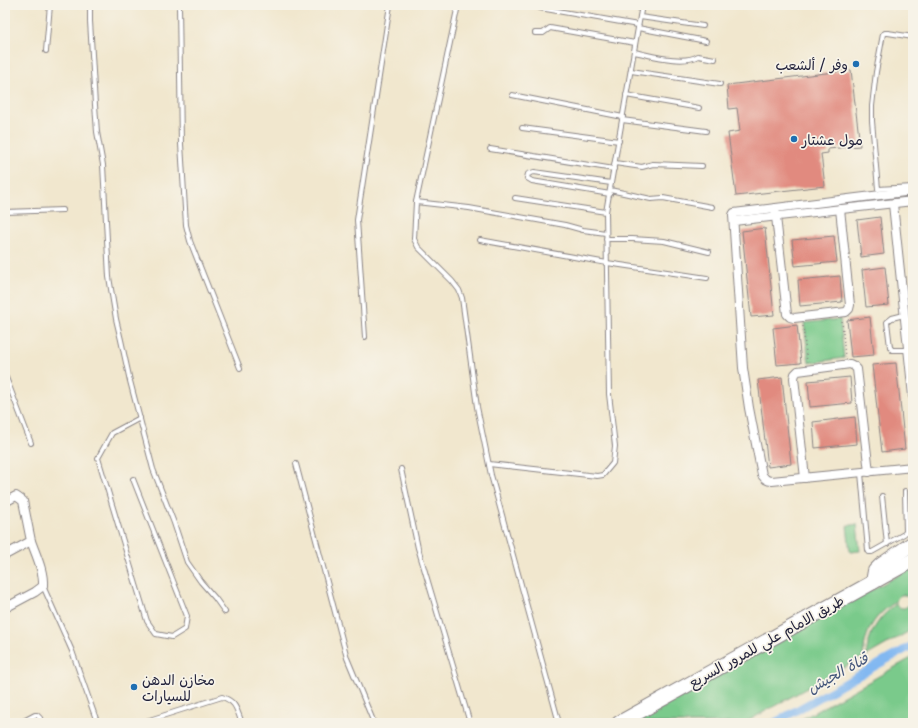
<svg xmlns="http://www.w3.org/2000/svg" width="918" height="728" viewBox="0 0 918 728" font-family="'Playpen Sans','Playpen Sans Arabic',sans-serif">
	<rect width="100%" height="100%" fill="#f7f3e8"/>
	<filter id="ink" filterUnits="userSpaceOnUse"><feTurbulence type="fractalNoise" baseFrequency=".025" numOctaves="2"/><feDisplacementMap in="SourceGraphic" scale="8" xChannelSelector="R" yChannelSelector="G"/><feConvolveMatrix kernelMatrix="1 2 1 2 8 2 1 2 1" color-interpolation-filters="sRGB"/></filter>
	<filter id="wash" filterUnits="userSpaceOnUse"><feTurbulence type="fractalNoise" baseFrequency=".012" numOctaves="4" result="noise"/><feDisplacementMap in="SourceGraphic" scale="16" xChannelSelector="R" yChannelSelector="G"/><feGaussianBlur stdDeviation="0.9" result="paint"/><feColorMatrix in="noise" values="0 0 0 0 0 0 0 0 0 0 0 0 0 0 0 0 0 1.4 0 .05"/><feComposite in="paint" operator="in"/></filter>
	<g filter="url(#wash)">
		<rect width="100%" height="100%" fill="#f1e7ce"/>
		<!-- green -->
		<g fill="#7aca8b" stroke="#4e7663">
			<path d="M840,319L844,358L809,363L804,323Z"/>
			<path d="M857,524L860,551L850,552L847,526Z"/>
			<path d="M913,567V597L909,598C904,592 897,595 896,602C874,615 865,631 863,657L744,723H633Z"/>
			<path d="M913,600V629L866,656C869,632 877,619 896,604C901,611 909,608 910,601Z"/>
			<path d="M913,657V721L909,723H795Z"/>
		</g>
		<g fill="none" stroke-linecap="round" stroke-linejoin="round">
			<!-- canal -->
			<path stroke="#82b8f1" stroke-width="8" d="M774,723L913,645"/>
		</g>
		<g id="blocks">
			<!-- building -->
			<g fill="#e18a7f">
				<path d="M851,70L860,146L828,149V153L821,154L825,186L736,196L728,133L740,131L737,108L729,109L727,85Z"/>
				<path d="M880,217L884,254L861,257L857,220Z"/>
				<path d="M765,228L774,315L751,317L742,231Z"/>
				<path d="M834,236L837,262L795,266L792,240Z"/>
				<path d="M885,267L889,305L866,307L862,270Z"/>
				<path d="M840,276L842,302L800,306L798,280Z"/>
				<path d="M870,317L874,355L851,357L847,320Z"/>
				<path d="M797,325L801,363L777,365L773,328Z"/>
				<path d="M896,363L905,449L882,452L872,365Z"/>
				<path d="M782,377L791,464L768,467L758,380Z"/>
				<path d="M850,377L852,403L810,407L808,381Z"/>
				<path d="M855,417L857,444L815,448L813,422Z"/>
			</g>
		</g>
	</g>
	<g filter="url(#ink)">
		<use href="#blocks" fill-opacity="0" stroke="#8a8484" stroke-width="1"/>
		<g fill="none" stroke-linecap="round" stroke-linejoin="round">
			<defs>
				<g id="service">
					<path d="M90,5V21L95,105L97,132L103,165L109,277L116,319L121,340L130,381L153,469L174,523L187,562L201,582L215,598L225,612"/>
					<path d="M179,5L181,144L186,225L190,241L240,368"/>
					<path d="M458,5L416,202L414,239L418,247L452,281L459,290L462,298L477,407L491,475L559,723"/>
					<path d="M540,8L638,25"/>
					<path d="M640,17L703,26"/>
					<path d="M638,28L706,41"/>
					<path d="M535,33H543L550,28L635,43"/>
					<path d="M913,37L888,33H885L883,34L876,72L872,106V121L878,189L913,187"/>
					<path d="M46,51L50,5"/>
					<path d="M634,52C650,55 683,65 698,56L715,59"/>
					<path d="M631,71L720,84"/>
					<path d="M512,95L623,117"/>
					<path d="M626,95L699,108"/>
					<path d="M622,120L706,131"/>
					<path d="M522,128L619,141"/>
					<path d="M490,149L614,169"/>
					<path d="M615,163L642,167L653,164L702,166"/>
					<path d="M610,190L651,199L663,198L712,207"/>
					<path d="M610,194L532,181L527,178L528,174L534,172L611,183"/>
					<path d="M515,198L606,212"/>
					<path d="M416,202L469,208L565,225L583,230L606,233"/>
					<path d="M5,212L63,210"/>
					<path d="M606,239H632L664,241L709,252"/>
					<path d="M480,240L607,263L707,278"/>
					<path d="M904,315L892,318L887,322L890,347L892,350H908"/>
					<path d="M365,337L357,220L390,5"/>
					<path d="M5,375L31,443"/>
					<path d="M296,464L347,658L374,723"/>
					<path d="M489,464L597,476L603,475L613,463L615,446L609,394L606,212L642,5"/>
					<path d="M401,469L418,548L470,723"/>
					<path d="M861,473L868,550L869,552H872L904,534L906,532L905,491"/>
					<path d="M133,479L187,616L185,629L172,637L156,634L147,621L98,458L112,433L140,418"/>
					<path d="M882,496L887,544"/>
					<path d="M43,586L72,651L96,719L99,723"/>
					<path d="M20,723L35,715H37L40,718L42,723"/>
					<path d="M140,723L222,697C237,702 236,709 242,723"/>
				</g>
				<g id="minor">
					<path d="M913,191L734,213L733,215L743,368L749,408L762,475C765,479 767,481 772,481L913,467"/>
					<path d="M893,204L913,396"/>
					<path d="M775,208L787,314L790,317L794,318L846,312L849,309L850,305L840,209"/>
					<path d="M734,221L913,201"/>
					<path d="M805,478L794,378L795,374L798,371L850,364L854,366L857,369L869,472"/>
					<path d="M5,502L16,496L23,501L31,541L5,555"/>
					<path d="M5,608L35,592L43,586C44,571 36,555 31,541"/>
				</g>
				<g id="motorway">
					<path d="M873,582L875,571L881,565L913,543"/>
					<path d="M619,723L913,560"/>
				</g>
			</defs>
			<!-- service casing -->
			<use href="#service" stroke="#8a8484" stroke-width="6"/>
			<!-- minor casing -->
			<use href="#minor" stroke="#8a8484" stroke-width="10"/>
			<!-- motorway casing -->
			<use href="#motorway" stroke="#8a8484" stroke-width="16"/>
			<!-- path -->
			<g stroke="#8a8484" stroke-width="1.5" stroke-dasharray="1 3" stroke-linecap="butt">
				<path d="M842,321L845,357"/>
				<path d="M803,326L807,362"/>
			</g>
			<!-- service -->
			<use href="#service" stroke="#fff" stroke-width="4"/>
			<!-- minor -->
			<use href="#minor" stroke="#fff" stroke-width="8"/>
			<!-- motorway -->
			<use href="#motorway" stroke="#fff" stroke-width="14"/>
		</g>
	</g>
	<!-- markers -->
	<g fill="#1f6fb2" stroke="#f7f3e8" stroke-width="1.5">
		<circle cx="856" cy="64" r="4"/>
		<circle cx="794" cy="139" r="4"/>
		<circle cx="134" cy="687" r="4"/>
	</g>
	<g text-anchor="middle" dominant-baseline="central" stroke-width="3.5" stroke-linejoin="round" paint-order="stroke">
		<!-- poi labels -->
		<g font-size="14" fill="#22223b" stroke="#f7f3e8" text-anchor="start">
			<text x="848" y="64" text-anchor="end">وفر / ألشعب</text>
			<text x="802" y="139">مول عشتار</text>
			<text x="142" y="679">مخازن الدهن<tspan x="142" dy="16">للسيارات</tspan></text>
		</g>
		<!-- street labels -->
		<g font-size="14" fill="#22223b" stroke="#f7f3e8">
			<text transform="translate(766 641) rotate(-29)">طريق الامام علي للمرور السريع</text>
		</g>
		<!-- water labels -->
		<g font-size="15" font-style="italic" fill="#44567b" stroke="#f7f3e8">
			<text transform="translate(837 672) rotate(-29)">قناة الجيش</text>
		</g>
	</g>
	<!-- margin -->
	<rect width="918" height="728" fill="none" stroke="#f7f3e8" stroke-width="20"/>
</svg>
